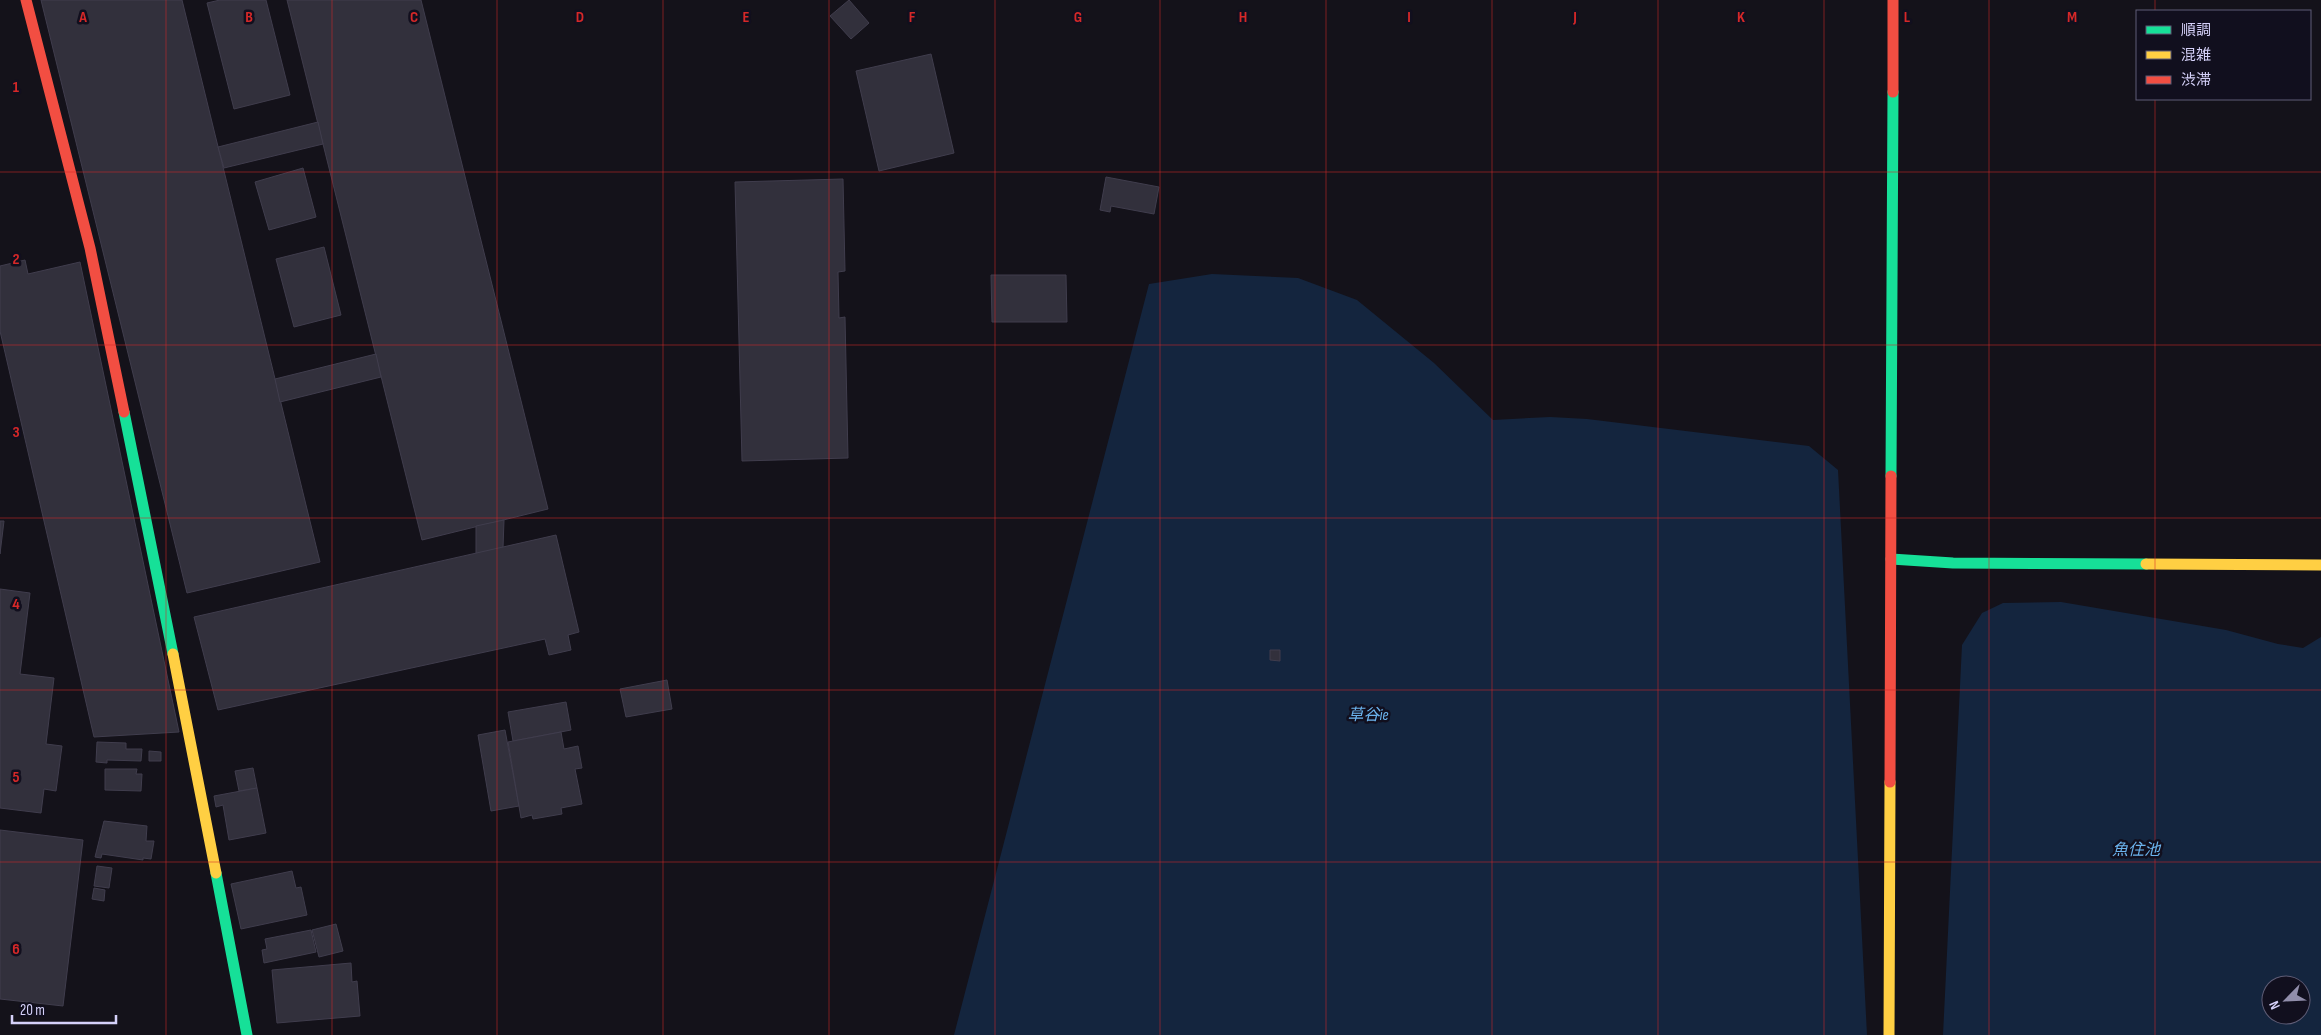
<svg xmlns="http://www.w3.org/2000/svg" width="2321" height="1035" viewBox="0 0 2321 1035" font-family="'Sofia Sans Condensed','Noto Sans JP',sans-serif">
	<rect width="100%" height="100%" fill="#14121a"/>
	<!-- water -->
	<g fill="#14253e" fill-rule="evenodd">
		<path d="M1212,274L1298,278L1357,300L1434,363L1493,420L1550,417L1587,419L1809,446L1838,470L1867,1035H954L1149,284Z"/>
		<path d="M2061,602L2226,630L2278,644L2303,648L2321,637V1035H1943L1962,645L1982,613L2003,603ZM2271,985H2301V1015H2271Z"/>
	</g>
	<!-- building -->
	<g fill="#32303c" stroke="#403d4d">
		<path d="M41,0H182L320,562L187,593Z"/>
		<path d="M220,0H266L290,95L234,109L207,3Z"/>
		<path d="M287,0H421L548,509L422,540Z"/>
		<path d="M849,0L869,23L851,39L830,16Z"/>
		<path d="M931,54L954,153L879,171L856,71Z"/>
		<path d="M318,122L323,144L224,168L218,147Z"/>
		<path d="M303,168L316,217L269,230L255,182Z"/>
		<path d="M1106,177L1159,187L1154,214L1111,206L1110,212L1100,210Z"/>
		<path d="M843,179L845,271L838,272L839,318L845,317L848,458L742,461L735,182Z"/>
		<path d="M324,247L341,315L294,327L276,259Z"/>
		<path d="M25,260L28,274L80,262L179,732L94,737L0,331V266Z"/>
		<path d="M991,275H1066L1067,322H992Z"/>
		<path d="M376,354L381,377L280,402L275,379Z"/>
		<path d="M504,520L503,548L476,555V526Z"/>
		<path d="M0,521H4L0,554Z"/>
		<path d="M556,535L579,632L568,635L571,650L549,655L545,639L218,710L194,617Z"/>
		<path d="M0,589L30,593L20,674L54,678L46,744L62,746L56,791L44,789L41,813L0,808Z"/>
		<path d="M1270,650H1280V661L1270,660Z"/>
		<path d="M667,680L672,709L626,717L620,689Z"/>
		<path d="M566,702L571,730L513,741L508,712Z"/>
		<path d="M505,730L519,806L491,811L478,735Z"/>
		<path d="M561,732L564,749L578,746L582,768L575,769L582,804L561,808L562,814L533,819L532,815L521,818L508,742Z"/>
		<path d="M97,742L126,743V749H142L141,761L107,760V763L96,762Z"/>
		<path d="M149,751L161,752V761H149Z"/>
		<path d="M253,768L257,788L239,791L235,771Z"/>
		<path d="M105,769H137L136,774H142L141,791L105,790Z"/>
		<path d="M257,788L266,833L229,840L223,805L216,807L214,796Z"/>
		<path d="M104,821L147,826L146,841H154L151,859L143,858V860L102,854L101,858L95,857Z"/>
		<path d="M0,830L83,840L63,1006L0,999Z"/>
		<path d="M97,866L112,868L109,888L94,886Z"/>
		<path d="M292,871L296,888L301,887L307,915L241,929L231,884Z"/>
		<path d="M94,888L105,890L104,901L92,899Z"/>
		<path d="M336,924L343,951L319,957L312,930Z"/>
		<path d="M311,930L316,952L264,963L262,950L267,949L265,939Z"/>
		<path d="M351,963L352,982L357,981L360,1016L277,1023L272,970Z"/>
	</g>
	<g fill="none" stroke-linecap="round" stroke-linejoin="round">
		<!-- fast -->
		<g stroke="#16e098" stroke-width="11">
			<path d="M124,412L173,654"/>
			<path d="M1891,476L1893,92"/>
			<path d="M1891,559L1953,563L2146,564"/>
			<path d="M216,873L247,1035"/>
		</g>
		<!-- slow -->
		<g stroke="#ffcf43" stroke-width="11">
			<path d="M2146,564L2321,565"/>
			<path d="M173,654L216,873"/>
			<path d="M1889,1035L1890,782"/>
		</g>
		<!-- jam -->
		<g stroke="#f24e42" stroke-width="11">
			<path d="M26,0L90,248L124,412"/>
			<path d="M1893,92V0"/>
			<path d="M1890,782L1891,476"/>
		</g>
	</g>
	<!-- grid -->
	<path fill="none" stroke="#d62828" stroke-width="1" stroke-opacity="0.55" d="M166,0V1035M332,0V1035M497,0V1035M663,0V1035M829,0V1035M995,0V1035M1160,0V1035M1326,0V1035M1492,0V1035M1658,0V1035M1824,0V1035M1989,0V1035M2155,0V11M2155,99V1035M0,172H2321M0,345H2321M0,518H2321M0,690H2321M0,862H2321"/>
	<g text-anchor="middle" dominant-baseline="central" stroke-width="5" stroke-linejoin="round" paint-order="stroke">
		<!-- water labels -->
		<g font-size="16" font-style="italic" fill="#6bb3ed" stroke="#110f1e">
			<text x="1368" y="715">草谷ie</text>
			<text x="2136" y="850">魚住池</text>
		</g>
	</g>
	<g font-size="16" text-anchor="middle" font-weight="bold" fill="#d62828" stroke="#110f1e" stroke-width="5" stroke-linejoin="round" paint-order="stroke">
		<text x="83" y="22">A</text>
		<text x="249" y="22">B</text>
		<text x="414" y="22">C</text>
		<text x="580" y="22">D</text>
		<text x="746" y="22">E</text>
		<text x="912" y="22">F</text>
		<text x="1078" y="22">G</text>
		<text x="1243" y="22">H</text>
		<text x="1409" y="22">I</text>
		<text x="1575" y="22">J</text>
		<text x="1741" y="22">K</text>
		<text x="1907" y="22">L</text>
		<text x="2072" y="22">M</text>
		<text x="16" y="92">1</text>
		<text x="16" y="264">2</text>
		<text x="16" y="437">3</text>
		<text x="16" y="609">4</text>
		<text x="16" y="782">5</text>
		<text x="16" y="954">6</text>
	</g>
	<!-- legend -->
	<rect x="2136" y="10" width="175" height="90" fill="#110f1e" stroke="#5f5d76"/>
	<rect x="2146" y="26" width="25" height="8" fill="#16e098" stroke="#5f5d76"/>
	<text x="2181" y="35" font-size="15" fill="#d5d1f9">順調</text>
	<rect x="2146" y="51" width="25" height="8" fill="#ffcf43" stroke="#5f5d76"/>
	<text x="2181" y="60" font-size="15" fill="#d5d1f9">混雑</text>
	<rect x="2146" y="76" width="25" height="8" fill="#f24e42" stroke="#5f5d76"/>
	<text x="2181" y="85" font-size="15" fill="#d5d1f9">渋滞</text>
	<!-- north arrow -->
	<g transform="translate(2286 1000) rotate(246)"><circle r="24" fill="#110f1e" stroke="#5f5d76"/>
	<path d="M0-4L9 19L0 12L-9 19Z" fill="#918eab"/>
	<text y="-8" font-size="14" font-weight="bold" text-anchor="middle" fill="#d5d1f9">N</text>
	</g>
	<!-- scale -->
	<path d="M12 1015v8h104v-8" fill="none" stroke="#d5d1f9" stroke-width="2.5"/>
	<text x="20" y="1015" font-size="15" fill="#d5d1f9" stroke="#110f1e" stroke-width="4" paint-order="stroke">20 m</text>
</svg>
